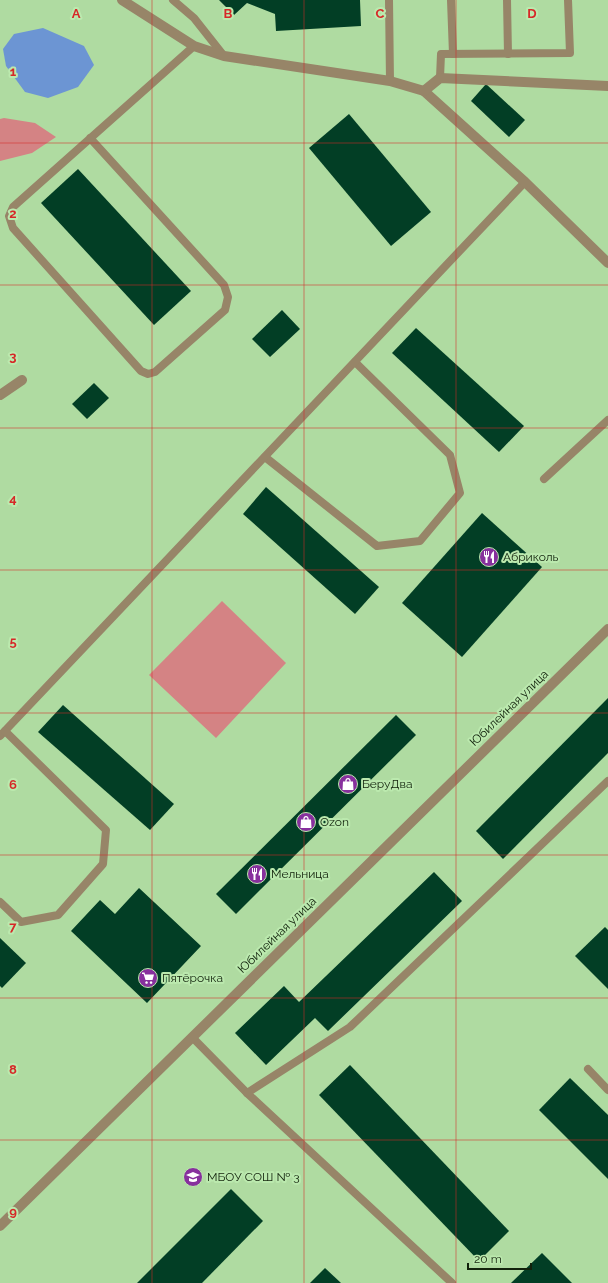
<svg xmlns="http://www.w3.org/2000/svg" width="608" height="1283" viewBox="0 0 608 1283" font-family="Raleway,sans-serif">
	<rect width="100%" height="100%" fill="#afdba1"/>
	<!-- green -->
	<g fill="#d48384">
		<path d="M4,118L35,123L56,137L32,153L0,161V119Z"/>
		<path d="M222,601L286,663L216,738L149,675Z"/>
	</g>
	<!-- water -->
	<path fill="#6c95d3" d="M43,28L84,46L94,65L78,87L48,98L25,92L6,66L3,49L14,34Z"/>
	<!-- building -->
	<g fill="#023e25">
		<path d="M219,0H360L361,26L276,31L275,14L247,3L234,15Z"/>
		<path d="M486,84L525,120L509,137L471,101Z"/>
		<path d="M349,114L431,212L391,246L309,148Z"/>
		<path d="M78,169L191,291L154,325L41,203Z"/>
		<path d="M282,310L300,329L270,357L252,339Z"/>
		<path d="M416,328L524,426L499,452L392,353Z"/>
		<path d="M94,383L109,398L87,419L72,404Z"/>
		<path d="M266,487L379,587L355,614L243,514Z"/>
		<path d="M482,513L542,567L462,657L402,603Z"/>
		<path d="M608,698V753L503,859L476,831Z"/>
		<path d="M63,705L174,804L150,830L38,732Z"/>
		<path d="M396,715L416,735L236,914L216,894Z"/>
		<path d="M434,872L462,901L328,1031L315,1018L266,1065L235,1033L284,986L299,1002Z"/>
		<path d="M139,888L201,946L147,1003L71,931L100,900L115,914Z"/>
		<path d="M605,927L608,930V989L575,956Z"/>
		<path d="M0,938L26,963L2,988L0,986Z"/>
		<path d="M350,1065L509,1231L479,1261L319,1095Z"/>
		<path d="M570,1078L608,1115V1179L539,1110Z"/>
		<path d="M231,1189L263,1221L202,1283H137Z"/>
		<path d="M542,1253L572,1283H511Z"/>
		<path d="M325,1268L341,1283H310Z"/>
	</g>
	<g fill="none" stroke-linecap="round" stroke-linejoin="round">
		<!-- lane -->
		<g stroke="#978568" stroke-width="8">
			<path d="M173,0L194,18L224,56"/>
			<path d="M389,0L390,81"/>
			<path d="M451,0L453,54"/>
			<path d="M507,0L508,54"/>
			<path d="M440,78L441,54L570,53L568,0"/>
			<path d="M90,138L224,285L228,297L225,310L155,372L148,374L141,371L13,228L9,216L13,207L194,46"/>
			<path d="M265,457L377,546L420,541L460,493L450,455L355,362"/>
			<path d="M544,479L608,420"/>
			<path d="M0,736L525,182"/>
			<path d="M0,902L21,922L58,915L103,864L106,830L5,731"/>
			<path d="M192,1037L247,1093L452,1283"/>
			<path d="M588,1069L608,1090"/>
			<path d="M247,1093L350,1027L608,781"/>
		</g>
		<!-- street -->
		<g stroke="#978568" stroke-width="10">
			<path d="M122,0L194,46L224,56L390,81L424,91L525,182L608,263"/>
			<path d="M424,91L440,78L608,86"/>
			<path d="M0,395L22,380"/>
			<path d="M0,1226L608,629"/>
		</g>
	</g>
	<!-- grid -->
	<path fill="none" stroke="#d62828" stroke-width="1" stroke-opacity="0.55" d="M152,0V1283M304,0V1283M456,0V1283M0,143H608M0,285H608M0,428H608M0,570H608M0,713H608M0,855H608M0,998H608M0,1140H608"/>
	<!-- icons -->
	<defs>
		<symbol id="restaurant-disc" viewBox="-11 -11 22 22"><circle r="9.5" fill="#87309d" stroke="#bbe9ae"/><path d="M-5-6h1v4h1v-4h1v4h1v-4h1v5L-1.5 .5V6h-2V.5L-5-1ZM5-6V6H3V1.5H1.5Q1.5-4 5-6Z" fill="#fff"/></symbol>
		<symbol id="shop-disc" viewBox="-11 -11 22 22"><circle r="9.5" fill="#87309d" stroke="#bbe9ae"/><path d="M-5-2.5h2.3a2.7 3.5 0 0 1 5.4 0H5L5.5 6h-11ZM-1.5-2.5h3a1.5 2.3 0 0 0-3 0Z" fill="#fff"/></symbol>
		<symbol id="supermarket-disc" viewBox="-11 -11 22 22"><circle r="9.5" fill="#87309d" stroke="#bbe9ae"/><path d="M-6-5.5h2.5l.6 2H6L4.5 2H-2.5L-4.4-4H-6ZM-1.5 3.2a1.3 1.3 0 1 0 .1 0ZM3 3.2a1.3 1.3 0 1 0 .1 0Z" fill="#fff"/></symbol>
		<symbol id="school-disc" viewBox="-11 -11 22 22"><circle r="9.5" fill="#87309d" stroke="#bbe9ae"/><path d="M0-5L7-2L0 1L-7-2ZM-4 1L0 2.5L4 1V4Q0 6-4 4Z" fill="#fff"/></symbol>
	</defs>
	<g fill-rule="evenodd">
		<use href="#restaurant-disc" x="478" y="546" width="22" height="22"/>
		<use href="#shop-disc" x="337" y="773" width="22" height="22"/>
		<use href="#shop-disc" x="295" y="811" width="22" height="22"/>
		<use href="#restaurant-disc" x="246" y="863" width="22" height="22"/>
		<use href="#supermarket-disc" x="137" y="967" width="22" height="22"/>
		<use href="#school-disc" x="182" y="1166" width="22" height="22"/>
	</g>
	<g text-anchor="middle" dominant-baseline="central" stroke-width="4" stroke-linejoin="round" paint-order="stroke">
		<!-- poi labels -->
		<g font-size="12" fill="#12220c" stroke="#bbe9ae" text-anchor="start">
			<text x="503" y="557">Абриколь</text>
			<text x="362" y="784">БеруДва</text>
			<text x="320" y="822">Ozon</text>
			<text x="271" y="874">Мельница</text>
			<text x="162" y="978">Пятёрочка</text>
			<text x="207" y="1177">МБОУ СОШ № 3</text>
		</g>
		<!-- street labels -->
		<g font-size="12" fill="#12220c" stroke="#bbe9ae">
			<text transform="translate(509 708) rotate(-44)">Юбилейная улица</text>
			<text transform="translate(277 935) rotate(-44)">Юбилейная улица</text>
		</g>
	</g>
	<g font-size="13" text-anchor="middle" font-weight="bold" fill="#d62828" stroke="#bbe9ae" stroke-width="4" stroke-linejoin="round" paint-order="stroke">
		<text x="76" y="18">A</text>
		<text x="228" y="18">B</text>
		<text x="380" y="18">C</text>
		<text x="532" y="18">D</text>
		<text x="13" y="76">1</text>
		<text x="13" y="218">2</text>
		<text x="13" y="361">3</text>
		<text x="13" y="503">4</text>
		<text x="13" y="646">5</text>
		<text x="13" y="789">6</text>
		<text x="13" y="931">7</text>
		<text x="13" y="1074">8</text>
		<text x="13" y="1216">9</text>
	</g>
	<!-- scale -->
	<path d="M468 1263v6h63v-6" fill="none" stroke="#12220c" stroke-width="2"/>
	<text x="474" y="1263" font-size="12" fill="#12220c" stroke="#bbe9ae" stroke-width="3" paint-order="stroke">20 m</text>
</svg>
